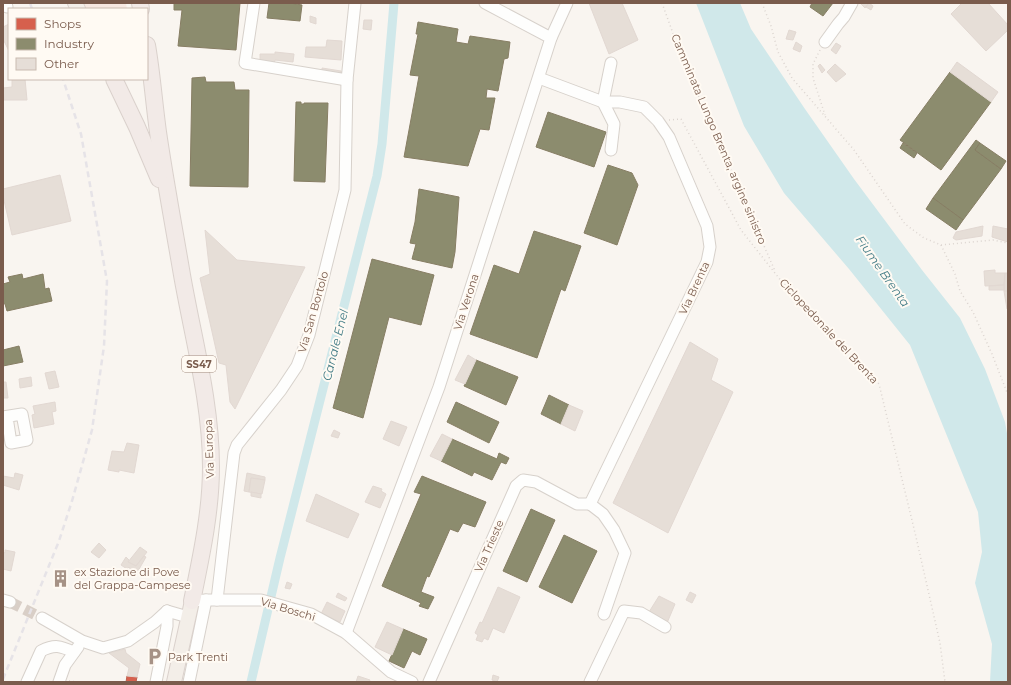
<svg xmlns="http://www.w3.org/2000/svg" width="1011" height="685" viewBox="0 0 1011 685" font-family="Montserrat,sans-serif">
	<rect width="100%" height="100%" fill="#f9f5f0"/>
	<!-- commercial -->
	<path fill="#f6e8e1" d="M82,3H126L127,9H85Z"/>
	<!-- water -->
	<path fill="#d0e8ea" d="M696,3H740L751,29L805,109L854,179L922,270L960,318L985,369L1005,422L1008,439V682H990L992,644L975,583L982,552L978,512L910,345L849,269L784,193L744,126Z"/>
	<!-- shops -->
	<path fill="#d6604d" stroke="#ba5f4d" d="M127,676L137,677L136,682H126Z"/>
	<!-- industry -->
	<g fill="#8c8c6e" stroke="#877e64">
		<path d="M174,3H240L236,50L178,46L182,10H174Z"/>
		<path d="M269,3H290L302,5L300,21L267,18Z"/>
		<path d="M812,3H833L823,16L810,7Z"/>
		<path d="M418,22L458,29L456,42L468,44L470,36L510,42L508,58L504,59L498,91L487,89L486,98H495L489,130L480,129L468,166L404,157L419,76L410,75L418,34H416Z"/>
		<path d="M950,72L991,102L941,170L900,140Z"/>
		<path d="M205,77L206,82H234L235,90H249L248,187L190,186L192,78Z"/>
		<path d="M296,102H301V104H304V103H328L325,182L294,181Z"/>
		<path d="M548,112L606,132L594,167L536,147Z"/>
		<path d="M976,140L980,143L975,150L1001,169L963,220L933,198Z"/>
		<path d="M903,143L917,153L914,158L900,148Z"/>
		<path d="M980,143L1006,161L1001,169L975,150Z"/>
		<path d="M608,165L632,173L638,185L617,245L584,233Z"/>
		<path d="M419,189L459,197L455,252L452,268L412,259L416,244L410,243L415,222Z"/>
		<path d="M933,198L963,220L956,230L926,209Z"/>
		<path d="M534,231L581,246L565,291L561,289L537,358L470,334L494,265L519,274Z"/>
		<path d="M372,259L434,275L421,325L389,317L363,418L333,408Z"/>
		<path d="M22,274L23,279L43,274L45,289L49,288L52,301L7,311L5,304L3,303V284L10,282L8,277Z"/>
		<path d="M19,346L23,362L3,366V350Z"/>
		<path d="M476,360L518,377L506,405L464,386Z"/>
		<path d="M549,395L569,405L561,424L541,414Z"/>
		<path d="M456,402L499,422L489,443L447,422Z"/>
		<path d="M452,439L497,459L499,453L509,458L506,464L501,462L492,480L474,472L472,476L441,461Z"/>
		<path d="M422,476L486,502L475,527L463,523L458,532L450,529L429,577L427,576L421,592L434,597L428,609L419,606L421,603L382,586L421,494L414,492Z"/>
		<path d="M531,509L555,520L527,582L503,571Z"/>
		<path d="M564,535L597,551L572,603L539,587Z"/>
		<path d="M403,629L427,639L420,655L412,651L404,668L389,661Z"/>
	</g>
	<g fill="none" stroke-linecap="round" stroke-linejoin="round">
		<!-- canal -->
		<path stroke="#d0e8ea" stroke-width="9" d="M251,682L280,558L377,176L382,144L394,3"/>
	</g>
	<!-- building -->
	<g fill="#e6ded7" stroke="#e2d8d2">
		<path d="M589,3H622L638,40L609,54Z"/>
		<path d="M860,3H867L868,4L865,8Z"/>
		<path d="M869,3L873,6L871,10L866,7Z"/>
		<path d="M962,3H988L1008,25V30L986,51L951,14Z"/>
		<path d="M310,16L316,18V24L310,22Z"/>
		<path d="M364,20H372L371,30L363,29Z"/>
		<path d="M9,24V51L3,39V27Z"/>
		<path d="M789,30L796,32L793,40L786,39Z"/>
		<path d="M327,40L342,41L341,60L305,57L306,47H326Z"/>
		<path d="M796,42L802,46L800,52L793,49Z"/>
		<path d="M836,43L841,46L836,54L831,50Z"/>
		<path d="M275,52L294,54L293,62L275,60L274,64L260,62V54H275Z"/>
		<path d="M957,62L998,92L991,102L950,72Z"/>
		<path d="M820,64L825,70L822,73L818,66Z"/>
		<path d="M835,64L846,74L836,82L827,72Z"/>
		<path d="M322,68L341,71V78L322,75Z"/>
		<path d="M12,79H25L27,100H4L3,88L12,87Z"/>
		<path d="M60,175L71,221L12,235L3,196V189Z"/>
		<path d="M983,226L982,236L956,240L953,238L956,232Z"/>
		<path d="M993,226L1008,229V242L992,237Z"/>
		<path d="M205,230L237,260L305,267L235,409L230,402L226,365L219,363L200,278L210,274Z"/>
		<path d="M995,270V273H1005L1004,285L985,286L984,271Z"/>
		<path d="M1005,273H1008V291H1004Z"/>
		<path d="M1004,285V290H989V286Z"/>
		<path d="M1004,291H1008V309H1007Z"/>
		<path d="M690,342L718,359L711,380L733,392L668,533L613,503Z"/>
		<path d="M468,355L476,360L465,384L455,380Z"/>
		<path d="M55,371L59,387L49,389L45,373Z"/>
		<path d="M31,377L32,386L20,388L19,379Z"/>
		<path d="M3,382H6L8,398H3Z"/>
		<path d="M55,402L56,411L52,412L54,424L34,428L32,415L35,414L33,406Z"/>
		<path d="M569,405L583,411L575,431L561,424Z"/>
		<path d="M391,421L407,427L399,446L383,439Z"/>
		<path d="M334,430L340,433L338,438L331,436Z"/>
		<path d="M442,434L452,439L441,461L430,456Z"/>
		<path d="M127,443L139,445L134,473L119,470V472L108,470L112,451L124,452Z"/>
		<path d="M15,473L23,475L19,490L3,485V476L14,478Z"/>
		<path d="M247,473L265,477V480L251,478L249,492L244,491Z"/>
		<path d="M251,478L265,480L262,494L249,492Z"/>
		<path d="M373,486L382,489L381,491L386,494L380,508L365,502Z"/>
		<path d="M251,492L261,494V498L251,496Z"/>
		<path d="M316,494L359,514L348,538L306,521Z"/>
		<path d="M99,543L106,550L99,558L91,552Z"/>
		<path d="M140,547L147,552L136,566L128,562Z"/>
		<path d="M5,550L15,552L11,571L3,569V552L5,553Z"/>
		<path d="M144,556L146,557L138,571L133,569L131,570L129,567L127,569L121,565L126,557L129,560L128,562L136,566Z"/>
		<path d="M60,572L66,575L63,584L55,581Z"/>
		<path d="M287,582L292,584L290,589L285,588Z"/>
		<path d="M498,587L520,597L504,633L493,628L488,640L484,638L482,642L476,640L478,635L475,633L480,622L482,623Z"/>
		<path d="M690,592L696,595L692,603L686,600Z"/>
		<path d="M338,593L347,598L345,601L336,597Z"/>
		<path d="M659,596L675,604L667,623L649,612Z"/>
		<path d="M327,602L345,611L340,622L321,614Z"/>
		<path d="M387,622L403,629L392,655L375,647Z"/>
		<path d="M125,649L126,653L140,664L137,677L127,676L129,668L109,653Z"/>
		<path d="M493,675L499,677L497,682L492,680Z"/>
		<path d="M358,676L370,680L369,682H356Z"/>
	</g>
	<g fill="none" stroke-linecap="round" stroke-linejoin="round">
		<!-- minor-tunnel -->
		<path stroke="#d9cfc7" stroke-width="11" stroke-dasharray="11 5.5" stroke-linecap="butt" d="M10,602L42,618"/>
		<defs>
			<g id="minor">
				<path d="M6,3L7,7"/>
				<path d="M254,3L245,63L347,80"/>
				<path d="M551,38L567,3"/>
				<path d="M825,42L838,24L844,17L852,3"/>
				<path d="M611,63L603,102L614,124L611,150"/>
				<path d="M539,78L603,102H620L644,107L658,121L669,137L707,226L710,247L707,262L590,504"/>
				<path d="M3,417L22,414L27,440L11,443L7,417"/>
				<path d="M590,504L603,514L614,530L625,553L604,614"/>
				<path d="M3,600L10,602"/>
				<path d="M217,600L234,453L237,445L281,390L297,366L309,335L345,190L347,80L355,3"/>
				<path d="M192,601L206,600H261L311,614L346,633L391,672L412,682"/>
				<path d="M167,611L188,617"/>
				<path d="M42,618L82,641L103,648L128,641L155,622L167,611"/>
				<path d="M346,633L439,387L551,38L485,3"/>
				<path d="M27,682L41,651C55,644 60,646 74,652"/>
				<path d="M59,682L65,665L78,647"/>
				<path d="M156,682L167,626V611"/>
				<path d="M189,682L206,600"/>
				<path d="M429,682L516,486L523,480L536,482L577,504H590"/>
				<path d="M590,682L624,611L641,613L665,627"/>
			</g>
			<g id="major">
				<path d="M75,3L78,9"/>
				<path d="M174,682L192,601"/>
			</g>
			<g id="highway">
				<path d="M140,3L141,9"/>
				<path d="M147,45C152,74 154,103 158,132C165,180 174,228 182,275C193,338 211,402 211,467C211,512 201,557 192,601"/>
				<path d="M114,79L137,127L159,179"/>
			</g>
		</defs>
		<!-- minor casing -->
		<use href="#minor" stroke="#d7d1cb" stroke-width="13"/>
		<!-- major casing -->
		<use href="#major" stroke="#dad1cc" stroke-width="16"/>
		<!-- highway casing -->
		<use href="#highway" stroke="#dad1cc" stroke-width="18"/>
		<!-- path -->
		<g stroke="#dcd5d0" stroke-width="1.5" stroke-dasharray="1 3" stroke-linecap="butt">
			<path d="M662,3L683,61L775,271"/>
			<path d="M762,3L771,26L778,52L792,78L854,150L905,224L924,238L941,245L993,240L1008,243"/>
			<path d="M820,50L813,64V78L825,115"/>
			<path d="M669,120L681,119L741,230L782,282L879,384L916,537L940,643L945,682"/>
			<path d="M941,245L955,274L960,291L973,312L992,354L1008,395"/>
			<path d="M69,681L78,682"/>
		</g>
		<!-- minor -->
		<use href="#minor" stroke="#fefefd" stroke-width="11"/>
		<!-- major -->
		<use href="#major" stroke="#f3eee8" stroke-width="14"/>
		<!-- highway -->
		<use href="#highway" stroke="#f2eae7" stroke-width="16"/>
		<!-- rail -->
		<g stroke="#e6e3e7" stroke-width="2.5" stroke-dasharray="6 4" stroke-linecap="butt">
			<path d="M30,3L32,9"/>
			<path d="M3,679L59,541L72,501L92,430L104,346L107,281L81,134L63,79"/>
		</g>
	</g>
	<!-- icons -->
	<defs>
		<symbol id="building-bare" viewBox="-9 -9 18 18"><path d="M-4-6H4V6H1V3H-1V6H-4ZM-2.5-4.3h1.7v1.8h-1.7ZM.8-4.3h1.7v1.8H.8ZM-2.5-1h1.7V.8h-1.7ZM.8-1h1.7V.8H.8Z" fill="#a69286" stroke="#fffaf3" stroke-width="2.5" paint-order="stroke"/></symbol>
		<symbol id="parking-bare" viewBox="-9 -9 18 18"><path d="M-3.5-5.5H1a3.5 3.5 0 0 1 0 7H-1V5.5H-3.5ZM-1-3.4V-.6H.8a1.4 1.4 0 0 0 0-2.8Z" fill="#a69286" stroke="#fffaf3" stroke-width="2.5" paint-order="stroke"/></symbol>
	</defs>
	<g fill-rule="evenodd">
		<use href="#building-bare" x="48" y="566" width="25" height="25"/>
		<use href="#parking-bare" x="142" y="644" width="25" height="25"/>
	</g>
	<g text-anchor="middle" dominant-baseline="central" stroke-width="4" stroke-linejoin="round" paint-order="stroke">
		<!-- shield labels -->
		<rect fill="#fffaf3" stroke="#a28b7f" stroke-width="1" x="182" y="356" width="34" height="16" rx="3"/>
		<g font-size="10" font-weight="bold" fill="#7a5c4d">
			<text x="199" y="364">SS47</text>
		</g>
		<!-- street labels -->
		<g font-size="11" fill="#7a5c4d" stroke="#fffaf3">
			<text transform="translate(719 139) rotate(67)">Camminata Lungo Brenta, argine sinistro</text>
			<text transform="translate(694 288) rotate(-65)">Via Brenta</text>
			<text transform="translate(466 302) rotate(-72)">Via Verona</text>
			<text transform="translate(313 312) rotate(-74)">Via San Bortolo</text>
			<text transform="translate(829 331) rotate(47)">Ciclopedonale del Brenta</text>
			<text transform="translate(209 449) rotate(-92)">Via Europa</text>
			<text transform="translate(489 546) rotate(-66)">Via Trieste</text>
			<text transform="translate(288 609) rotate(17)">Via Boschi</text>
		</g>
		<!-- poi labels -->
		<g font-size="11" fill="#7a5c4d" stroke="#fffaf3" text-anchor="start">
			<text x="74" y="572">ex Stazione di Pove<tspan x="74" dy="13">del Grappa-Campese</tspan></text>
			<text x="168" y="657">Park Trenti</text>
		</g>
		<!-- water labels -->
		<g font-size="12" font-style="italic" fill="#437c86" stroke="#fffaf3">
			<text transform="translate(883 271) rotate(55)">Fiume Brenta</text>
			<text transform="translate(335 345) rotate(-76)">Canale Enel</text>
		</g>
	</g>
	<!-- border -->
	<rect width="1011" height="685" fill="none" stroke="#7a5c4d" stroke-width="8"/>
	<!-- legend -->
	<rect x="8" y="8" width="140" height="72" fill="#fffaf3" stroke="#cabbb1"/>
	<rect x="16" y="18" width="20" height="12" fill="#d6604d" stroke="#cabbb1"/>
	<text x="44" y="28" font-size="12" fill="#7a5c4d">Shops</text>
	<rect x="16" y="38" width="20" height="12" fill="#8c8c6e" stroke="#cabbb1"/>
	<text x="44" y="48" font-size="12" fill="#7a5c4d">Industry</text>
	<rect x="16" y="58" width="20" height="12" fill="#e6ded7" stroke="#cabbb1"/>
	<text x="44" y="68" font-size="12" fill="#7a5c4d">Other</text>
</svg>
